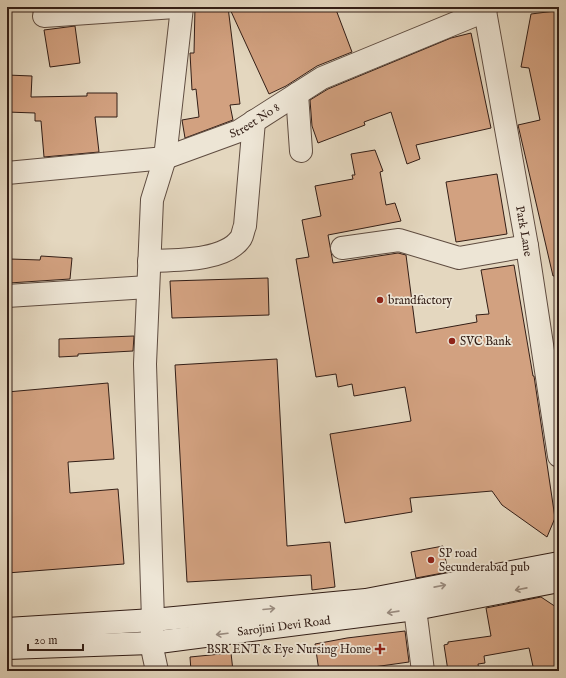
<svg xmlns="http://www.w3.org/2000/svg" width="566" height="678" viewBox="0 0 566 678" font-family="'IM FELL English',serif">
	<rect width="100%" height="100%" fill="#e4d7bf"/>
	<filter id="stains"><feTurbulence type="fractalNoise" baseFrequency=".005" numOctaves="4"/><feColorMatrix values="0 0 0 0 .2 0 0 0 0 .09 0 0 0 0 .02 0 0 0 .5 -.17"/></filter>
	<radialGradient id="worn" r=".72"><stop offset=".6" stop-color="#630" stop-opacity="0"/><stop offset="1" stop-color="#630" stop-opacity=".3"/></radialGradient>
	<!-- building -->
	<g fill="#d2a180" stroke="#331e16">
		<path d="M195,7H228L240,104L230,105L233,120L185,138L182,120L199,117L196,89L192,90L190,53H194Z"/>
		<path d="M229,7H335L352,52L317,66L286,86L269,94Z"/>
		<path d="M555,11L559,25V275L553,276L518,125L540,120L529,68L521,67L531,14Z"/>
		<path d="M75,26L80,63L50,67L44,30Z"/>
		<path d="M471,33L491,128L416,145L420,159L407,164L391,112L364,122L365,125L318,143L312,126L310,100L328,89L451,38Z"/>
		<path d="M7,75L32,76L31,97L87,96V93H117V117H95L99,152L44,157L41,121H35V113L7,112Z"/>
		<path d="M375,150L383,171L380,172L386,205L395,203L401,221L328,235L333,263L398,253L406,255L416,333L477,322L476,315L489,314L481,270L514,265L533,376H534L555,518L547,537L502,505L492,491L410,498L412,512L345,523L330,434L411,421L405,387L354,396L352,384L338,387L336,374L316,377L296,259L309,257L302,220L321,216L315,186L353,179L352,175H355L351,154Z"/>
		<path d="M497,174L507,234L456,242L446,182Z"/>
		<path d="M41,256L72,258L70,279L9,283L10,259L40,260Z"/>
		<path d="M268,278L269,315L172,318L170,281Z"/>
		<path d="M134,336L133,351L78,354V356L59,357V339Z"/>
		<path d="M277,359L287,546L330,542L335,587L312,590L311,575L187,582L175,365Z"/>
		<path d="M108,383L114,459L68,462L70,493L118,489L124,564L7,573V392Z"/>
		<path d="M443,546L448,572L416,578L411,552Z"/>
		<path d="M541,597L559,609V669L534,671L529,648L484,656L485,663L478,664L479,671H448L444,645L448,644V642L491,636L486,608Z"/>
		<path d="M405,631L409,662L345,671H319L315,644L347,638Z"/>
		<path d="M231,653L233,671H191L190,657Z"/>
	</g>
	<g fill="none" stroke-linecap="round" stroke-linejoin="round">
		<defs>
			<g id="street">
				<path id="s1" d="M487,7L485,11L527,246L559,456"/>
				<path d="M44,16L175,7"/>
				<path d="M297,94L301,151"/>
				<path id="s2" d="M7,173L165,158L239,131L322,78L485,11"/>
				<path d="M342,248L399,240L459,258L527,246"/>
				<path d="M149,261C174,260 225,262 241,238C243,235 243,230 245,226L254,121"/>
				<path d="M7,296L148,287"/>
				<path d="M415,609L423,671"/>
				<path d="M157,671L151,643L153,620L145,364L152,200L165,158L182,7"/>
			</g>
			<g id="secondary">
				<path d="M7,629L153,620L366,600L559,563"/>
				<path id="s3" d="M7,648L151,643L415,609L559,581"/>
			</g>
		</defs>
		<!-- street casing -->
		<use href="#street" stroke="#5f4c40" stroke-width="24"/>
		<!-- secondary casing -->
		<use href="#secondary" stroke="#331e16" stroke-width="24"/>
		<!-- street -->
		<use href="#street" stroke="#ede5d5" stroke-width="22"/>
		<!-- secondary -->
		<use href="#secondary" stroke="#ede5d5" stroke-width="22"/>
	</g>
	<!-- one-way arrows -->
	<defs><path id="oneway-shaft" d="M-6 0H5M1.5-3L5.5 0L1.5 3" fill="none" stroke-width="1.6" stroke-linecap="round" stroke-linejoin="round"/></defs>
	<g stroke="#998b7f">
		<use href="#oneway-shaft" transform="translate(440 586) rotate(-11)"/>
		<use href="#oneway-shaft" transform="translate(521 589) rotate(169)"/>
		<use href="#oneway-shaft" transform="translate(269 609) rotate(-5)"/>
		<use href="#oneway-shaft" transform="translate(393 612) rotate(172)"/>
		<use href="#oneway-shaft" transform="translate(222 634) rotate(173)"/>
	</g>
	<!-- markers -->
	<g fill="#8f2418" stroke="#ede5d5" stroke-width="1.5">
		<circle cx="380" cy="300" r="4"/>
		<circle cx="452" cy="341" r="4"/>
		<circle cx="431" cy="560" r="4"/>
		<path d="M378 643h4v4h4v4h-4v4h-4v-4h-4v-4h4z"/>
	</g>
	<g text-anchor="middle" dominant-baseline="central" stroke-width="3.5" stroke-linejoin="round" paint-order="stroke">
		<!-- street labels -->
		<g font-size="12" fill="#331e16" stroke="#ede5d5">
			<text stroke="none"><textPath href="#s2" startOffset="256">Street No 8</textPath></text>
			<text stroke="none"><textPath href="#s1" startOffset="228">Park Lane</textPath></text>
			<text stroke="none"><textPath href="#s3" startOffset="278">Sarojini Devi Road</textPath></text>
		</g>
		<!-- poi labels -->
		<g font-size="12" fill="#331e16" stroke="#ede5d5" text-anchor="start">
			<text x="388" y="300">brandfactory</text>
			<text x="460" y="341">SVC Bank</text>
			<text x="439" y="553">SP road<tspan x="439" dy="14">Secunderabad pub</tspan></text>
			<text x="371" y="649" text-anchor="end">BSR ENT &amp; Eye Nursing Home</text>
		</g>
	</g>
	<!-- margin -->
	<rect width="566" height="678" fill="none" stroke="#e4d7bf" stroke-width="24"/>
	<rect x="8" y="8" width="550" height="662" fill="none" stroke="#331e16" stroke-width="2"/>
	<rect x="12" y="12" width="542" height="654" fill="none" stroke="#331e16"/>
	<!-- scale -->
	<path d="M28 644v6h55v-6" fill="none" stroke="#331e16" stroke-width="2"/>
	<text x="34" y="644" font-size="12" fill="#331e16" stroke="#ede5d5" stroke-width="3" paint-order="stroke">20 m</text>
	<rect width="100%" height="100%" filter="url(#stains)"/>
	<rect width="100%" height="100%" fill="url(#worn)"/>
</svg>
